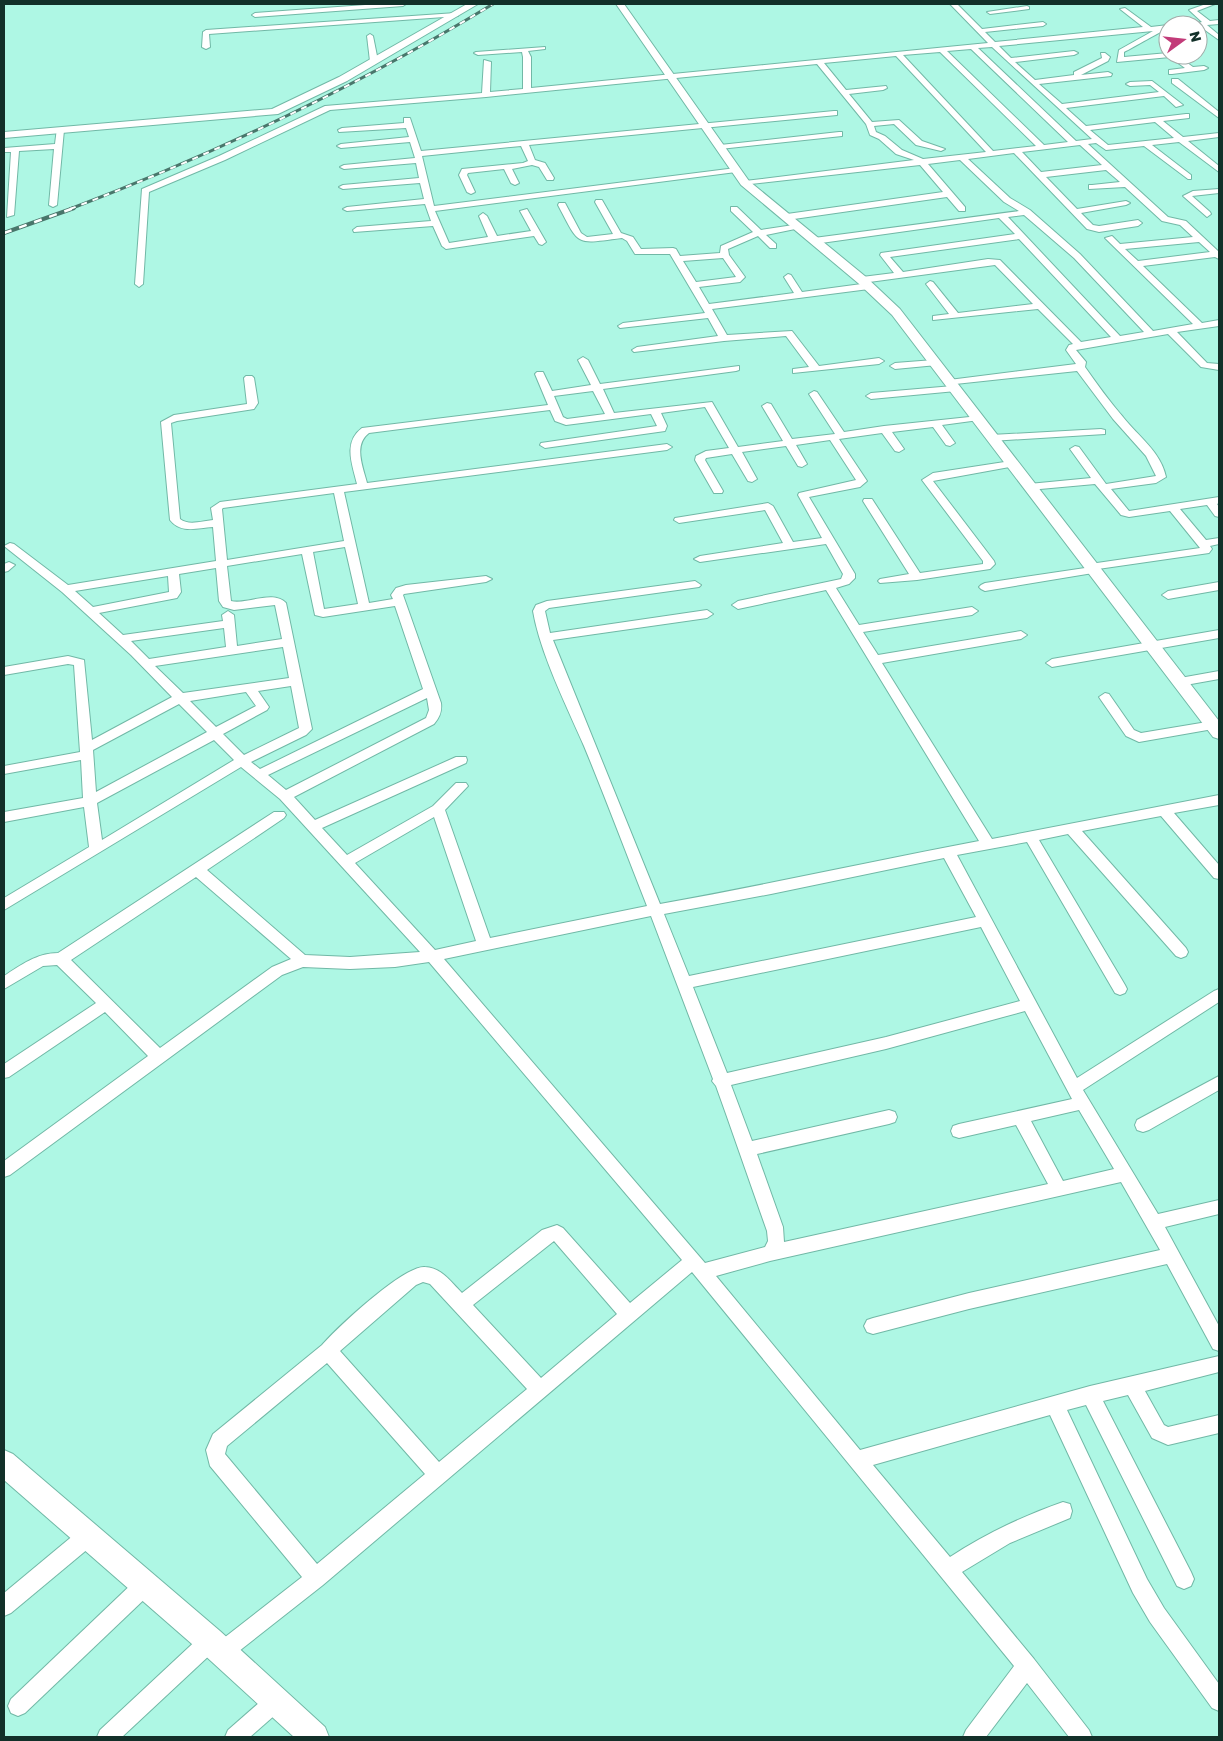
<svg xmlns="http://www.w3.org/2000/svg" width="1223" height="1741" viewBox="0 0 1223 1741" font-family="'Golos Text',sans-serif">
	<rect width="100%" height="100%" fill="#aef7e4"/>
	<g fill="none" stroke-linecap="round" stroke-linejoin="round">
		<defs>
			<g id="street">
				<path d="M379,4H406L403,6L255,17L252,15L255,13Z"/>
				<path d="M950,4H957L982,29L1043,22L1046,24L1043,26L985,32L995,42L1143,27L1120,9L1125,8L1151,27L1168,25V29C1162,30 1133,48 1124,52V57L1168,53V55H1176L1193,67L1204,66L1208,68L1204,70L1172,74H1169V70L1185,68L1170,57L1117,62L1119,50L1153,31L999,46L1011,58L1074,51L1078,53L1074,55L1015,62L1035,80L1074,75V72L1102,58L1101,53H1105L1110,57L1108,61L1081,75L1108,72L1112,74L1111,76L1039,84L1062,104L1159,92L1150,85L1130,86L1126,84L1130,82L1152,81L1183,105L1176,107L1164,96L1066,108L1086,126L1186,114H1189V118L1163,121L1183,137L1219,133V137L1188,141L1219,166V172L1179,142L1152,145L1191,175V179H1188L1144,146L1106,150L1096,143L1088,144L1168,217L1186,221L1219,252V259L1215,257L1143,266L1202,323L1219,320V326L1177,332L1207,363L1219,364V370L1201,367L1168,334L1076,350L1086,362L1085,367C1097,384 1109,401 1123,417C1138,436 1161,452 1166,477L1156,483L1111,489L1129,511L1219,497V503L1217,504L1219,507V517L1215,516L1207,505L1180,509L1206,540L1219,538V544L1210,546L1212,549L1209,553L1098,569L1097,572L1093,573L985,591L981,589L979,587L981,585L985,583L1085,568L1086,565L1090,564L1200,548L1170,511L1129,517L1121,515L1095,484L1029,490L1024,487L1029,484L1091,478L1070,449L1075,446L1079,447L1106,484L1156,476L1146,456L1113,419L1077,371L946,385V381L949,380L1076,364L1066,350L1069,345L1073,344L1038,309L933,320V316L949,314L926,284L930,281L933,282L958,313L1033,304L995,265L862,283L858,280L862,277L894,273L880,255L881,253L1015,234L999,218L814,244L810,241L814,238L1019,211L1004,202L960,160L928,164L965,207V211H959L947,197L787,220L783,217L787,214L943,192L920,165L742,185L741,183L745,181L914,160L896,154L879,139L870,135L866,124L817,64L486,97L330,110L225,160L149,192L143,284L139,287L135,284L142,189L219,156L325,106L482,93L484,60L491,62L490,92L523,89V57L522,52L478,55L474,53L476,52L545,47V49L528,51L531,57V88L988,43ZM992,47L1092,139L1076,141L978,48ZM971,49L1068,142L1044,145L947,51ZM940,52L1036,146L993,151L903,55ZM896,56L986,152L923,159L902,150L885,136L876,132L874,126L894,124L916,145L941,151L945,149L922,141L899,120L872,122L849,94L883,90L887,88L886,86L846,90L824,63ZM1155,122L1174,138L1108,145L1090,130ZM1080,145L1102,165L1041,172L1022,152ZM1014,153L1087,229L1099,232L1138,226L1142,223L1138,220L1099,226L1093,225L1081,213L1126,205L1130,203L1126,201L1077,209L1046,177L1106,170L1120,182L1092,185H1089V189L1125,187L1162,221L1180,225L1193,237L1120,244L1112,236L1105,238L1193,324L1153,331L1080,254L1030,210L1010,198L968,159ZM1024,215L1074,258L1144,332L1120,336L1008,217ZM1019,239L1111,337L1081,342L1000,260L988,259L903,272L890,257ZM1199,242L1210,252L1138,261L1125,249Z"/>
				<path d="M1206,4H1215L1197,11L1210,21L1219,20V24L1207,25L1219,35V40L1198,25H1187L1202,22L1189,10Z"/>
				<path d="M1027,6L1029,7V9L990,14L987,12Z"/>
				<path d="M456,13L458,14V16L209,34L210,47L206,49L202,47L203,32L206,30Z"/>
				<path d="M370,34L373,36L378,61L374,63L370,61L367,36Z"/>
				<path d="M1172,79H1178L1219,112V118L1172,83Z"/>
				<path d="M834,111H837V115L529,145L535,160L545,163L554,178L553,180H547L539,167L532,165L512,169L519,183L515,185L511,183L504,169L468,173L467,175L475,192L471,194L467,192L459,175L462,169L523,163L528,161L521,146L422,156L434,206L736,168L740,170L736,172L435,211L449,243L488,237L479,216L483,213L487,216L497,236L531,231L520,211L527,209L546,242L542,245L539,244L534,236L446,249L442,246L433,226L354,232L353,230L357,227L431,221L425,204L347,211L343,209L347,207L424,199L420,183L343,189L339,187L343,185L419,178L416,163L344,169L340,167L344,165L415,158L410,142L341,148L337,146L341,144L409,137L406,128L339,132L338,130L342,128L404,123V118H410L421,151Z"/>
				<path d="M57,128L64,130L57,205L53,207L49,205L54,149L19,151L14,215L7,217L11,152H4V148L55,144Z"/>
				<path d="M839,132H842V136L720,149L716,147L720,145Z"/>
				<path d="M1219,189V193L1192,196L1210,212L1211,214L1207,217L1183,196L1193,191Z"/>
				<path d="M596,200H602L621,233L633,237L641,249L673,248L676,249L680,256L720,253L721,246L753,232L731,211V207H737L761,230L800,224V228L766,235L776,244V248H770L758,236L728,249L729,255L745,277L740,282L699,287L709,304L794,293L784,277L788,274L791,275L802,292L869,283L873,286L869,289L712,309L727,335L792,331L819,366L879,358L884,361L879,364L793,373V369L809,367L786,336L724,341L634,352L632,350L637,347L718,336L708,318L620,328L618,326L623,323L705,313L670,254H635L627,241L622,238C575,244 580,247 558,205L559,203H565L581,233L587,237L613,234L595,202ZM723,258L736,277L696,282L683,261Z"/>
				<path d="M583,357L588,360L600,384L739,366V370L736,371L603,389L614,413L712,402L738,447L783,441L762,406L767,403L771,404L792,439L835,434L809,394L814,391L817,392L844,432L884,426L979,416V420L942,425L955,443L950,446L946,445L933,427L892,432L904,449L899,452L895,451L882,433L839,439L867,481L860,487L809,497L855,574V578L849,584L836,588L859,625L972,607L978,611L972,615L863,632L878,655L1021,631L1027,635L1021,639L882,663L992,839L1219,795V805L1174,813L1219,865V879L1214,878L1161,816L1082,831L1186,948L1188,952L1186,956L1181,958L1176,956L1068,834L1039,840L1125,985L1127,989L1125,993L1120,995L1115,993L1027,842L957,855L1077,1078L1214,991L1219,989V1002L1083,1090L1158,1214L1219,1200V1214L1165,1227L1219,1326V1351L1213,1349L1167,1264L969,1309L873,1334L867,1332L864,1326L867,1320L873,1318L969,1293L1160,1250L1121,1182L770,1261L716,1276L860,1450L1090,1386L1219,1356V1372L1145,1391L1164,1425L1168,1427L1219,1415V1433L1168,1445L1152,1438L1128,1395L1103,1401L1191,1572L1194,1579L1191,1586L1184,1589L1177,1586L1086,1405L1067,1410L1147,1579L1164,1608L1219,1684V1711L1212,1708L1150,1622L1133,1593L1050,1415L873,1465L950,1557C985,1534 1023,1516 1063,1502L1070,1504L1072,1511L1070,1518L1010,1543L962,1572L1034,1659L1089,1730L1092,1737H1069L1027,1683L986,1737H963L966,1730L1014,1666L692,1272L323,1585L229,1659L222,1662L215,1659L212,1653L122,1737H97L100,1730L203,1634L210,1631L217,1634L220,1641L302,1577L210,1466L206,1450L213,1434L322,1345C337,1328 404,1265 425,1267C442,1268 451,1282 462,1293L542,1230L557,1225L563,1228L630,1303L682,1260L429,962L395,967L350,969L303,967L282,975L10,1175L4,1177V1161L148,1056L105,1012L9,1077L4,1078V1064L96,1003L57,965L43,966L4,989V976C21,965 37,953 58,953L274,812H284L286,815L284,818L207,870L305,955L350,957L420,952L280,799L241,767L4,910V898L89,847L84,807L4,822V812L83,798L81,760L4,774V766L80,752L74,665L68,664L4,675V667L68,656L84,660L92,740L172,697L131,655L62,592L4,546L10,543L14,544L68,585L216,561L213,527C197,528 181,534 170,520L161,422L174,415L247,404L244,378L246,376H252L254,378L258,403L254,409L177,421L171,423L180,519C189,526 202,521 213,520L211,508L220,502L357,484C352,464 343,442 362,428L548,405L535,374L537,372H543L552,391L591,385L578,360ZM593,391L605,414L567,419L563,417L554,396ZM705,407L729,448L706,451L696,456L695,460L714,493H722L723,491L705,460L706,458L732,454L748,481L752,482L757,479L742,452L786,446L798,466L802,467L807,464L796,445L830,440L856,480L799,493L798,495L822,538L793,542L773,506L768,503L675,518L674,520L679,523L765,510L783,543L700,556L694,559L700,562L826,544L843,574L841,579L738,601L732,605L738,609L826,590L979,841C873,861 767,885 660,904L553,640L707,618L713,614L707,610L550,633L545,611L549,608L699,587L701,585L695,581L547,601L536,605L533,611C540,653 567,707 584,746C606,799 626,853 647,906L490,938L445,810L468,786L466,783H456L433,806L347,855L322,828L466,763L467,760L466,757H456L315,820L294,797L434,724C440,717 442,711 441,703L403,595L404,594L486,582L492,579L486,576L406,585L396,588L391,595L393,599L369,603L344,492L667,450L672,447L667,444L367,483C363,467 353,445 369,433L550,410L555,421L566,425L651,414L657,426L541,443L540,445L545,448L665,431L667,426L661,413ZM334,493L344,541L227,560L222,509L223,508ZM345,547L358,604L324,609L313,552ZM302,554L315,615L323,617L395,606L423,689L260,769L251,762L306,735L312,729L286,603C273,589 247,605 231,601L227,566ZM216,568L219,601L223,607L234,610L275,605L282,639L237,646L234,615L228,611L222,615L223,621L123,635L99,613L177,598L181,592L179,574ZM168,576L169,592L93,607L75,591ZM224,628L226,647L149,659L131,641ZM283,647L289,678L183,693L155,666ZM291,686L299,728L244,755L223,734L267,710L269,707L258,691ZM246,692L256,706L216,727L190,701ZM427,698L429,710L426,718L286,790L268,775ZM179,704L207,732L96,792L93,750ZM214,740L234,760L102,840L97,803ZM434,817L476,941L435,950L355,863ZM944,858L976,917L689,976L664,914L771,894ZM196,877L291,959L272,967L160,1048L71,960ZM651,916L713,1079L712,1081L716,1086L726,1114L767,1231L768,1241L765,1247L705,1263L444,959ZM981,927L1020,1001L886,1037L727,1073L693,987ZM1025,1011L1072,1099L959,1124L953,1126L951,1131L953,1136L959,1138L1016,1125L1048,1184L784,1242L783,1227L757,1154L889,1124L895,1122L897,1117L895,1112L889,1110L752,1141L731,1085L886,1049ZM1079,1110L1114,1169L1063,1181L1031,1121ZM554,1241L617,1314L541,1378L473,1305ZM423,1282L430,1284L527,1389L439,1462L340,1351L416,1285ZM327,1363L425,1474L317,1564L225,1454L227,1446Z"/>
				<path d="M934,360L939,363L937,365L895,369L890,366L895,363Z"/>
				<path d="M953,386L956,387V391L871,399L866,396L871,393Z"/>
				<path d="M1101,429L1105,430V434L991,441L986,438L991,435Z"/>
				<path d="M1011,461L1016,464L1015,466L933,481L994,561L995,564L990,569L917,580L880,583L878,581L880,579L909,574L863,501L864,499H872L920,573L983,564V561L922,480L933,473Z"/>
				<path d="M9,562L15,565L8,571L4,572V564Z"/>
				<path d="M1219,582V590L1168,599L1162,595L1168,591Z"/>
				<path d="M1219,630V638L1052,667L1046,663L1052,659Z"/>
				<path d="M1219,671V679L1180,686L1174,682L1180,678Z"/>
				<path d="M1105,693L1109,694L1134,730L1141,733L1213,721L1219,725L1213,729L1139,742L1126,736L1101,700L1099,697Z"/>
				<path d="M1219,1076V1090L1149,1130L1143,1132L1137,1130L1135,1125L1137,1120Z"/>
				<path d="M88,1526L95,1529L98,1536L95,1543L11,1613L4,1616V1593L81,1529Z"/>
				<path d="M145,1575L152,1578L155,1585L152,1592L25,1713L18,1716L11,1713L8,1706L11,1699L138,1578Z"/>
				<path d="M276,1691L283,1694L286,1701L283,1708L250,1737H225L228,1730L269,1694Z"/>
			</g>
			<g id="secondary">
				<path d="M467,4H478L347,81L278,114L4,138V132L272,109L339,77Z"/>
				<path d="M616,4H624L749,181L866,277L900,309L1219,721V739L1213,737L892,315L858,283L741,185Z"/>
				<path d="M4,1450L13,1454L220,1631L325,1727L329,1737H294L200,1651L4,1480Z"/>
			</g>
		</defs>
		<!-- street casing -->
		<use href="#street" stroke="#71b8a6" stroke-width="2"/>
		<!-- secondary casing -->
		<use href="#secondary" stroke="#71b8a6" stroke-width="2"/>
		<!-- street -->
		<use href="#street" fill="#fff" fill-rule="evenodd"/>
		<!-- secondary -->
		<use href="#secondary" fill="#fff" fill-rule="evenodd"/>
		<defs>
			<path id="rail-far1" d="M70,209C220,152 356,87 493,4"/>
			<path id="rail" d="M4,233L74,208"/>
		</defs>
		<!-- rail-far1 casing -->
		<use href="#rail-far1" stroke="#49766b" stroke-width="3"/>
		<!-- rail casing -->
		<use href="#rail" stroke="#49766b" stroke-width="4"/>
		<!-- rail-far1 -->
		<use href="#rail-far1" stroke="#fff" stroke-width="2" stroke-dasharray="6" stroke-linecap="butt"/>
		<!-- rail -->
		<use href="#rail" stroke="#fff" stroke-width="2.5" stroke-dasharray="8" stroke-linecap="butt"/>
	</g>
	<!-- border -->
	<rect width="1223" height="1741" fill="none" stroke="#123029" stroke-width="10"/>
	<!-- north arrow -->
	<g transform="translate(1183 40) rotate(75)"><circle r="24" fill="#ffffff" stroke="#a0aca9"/>
	<path d="M0-4L9 19L0 12L-9 19Z" fill="#c23b79"/>
	<text y="-8" font-size="14" font-weight="bold" text-anchor="middle" fill="#123029">N</text>
	</g>
</svg>
